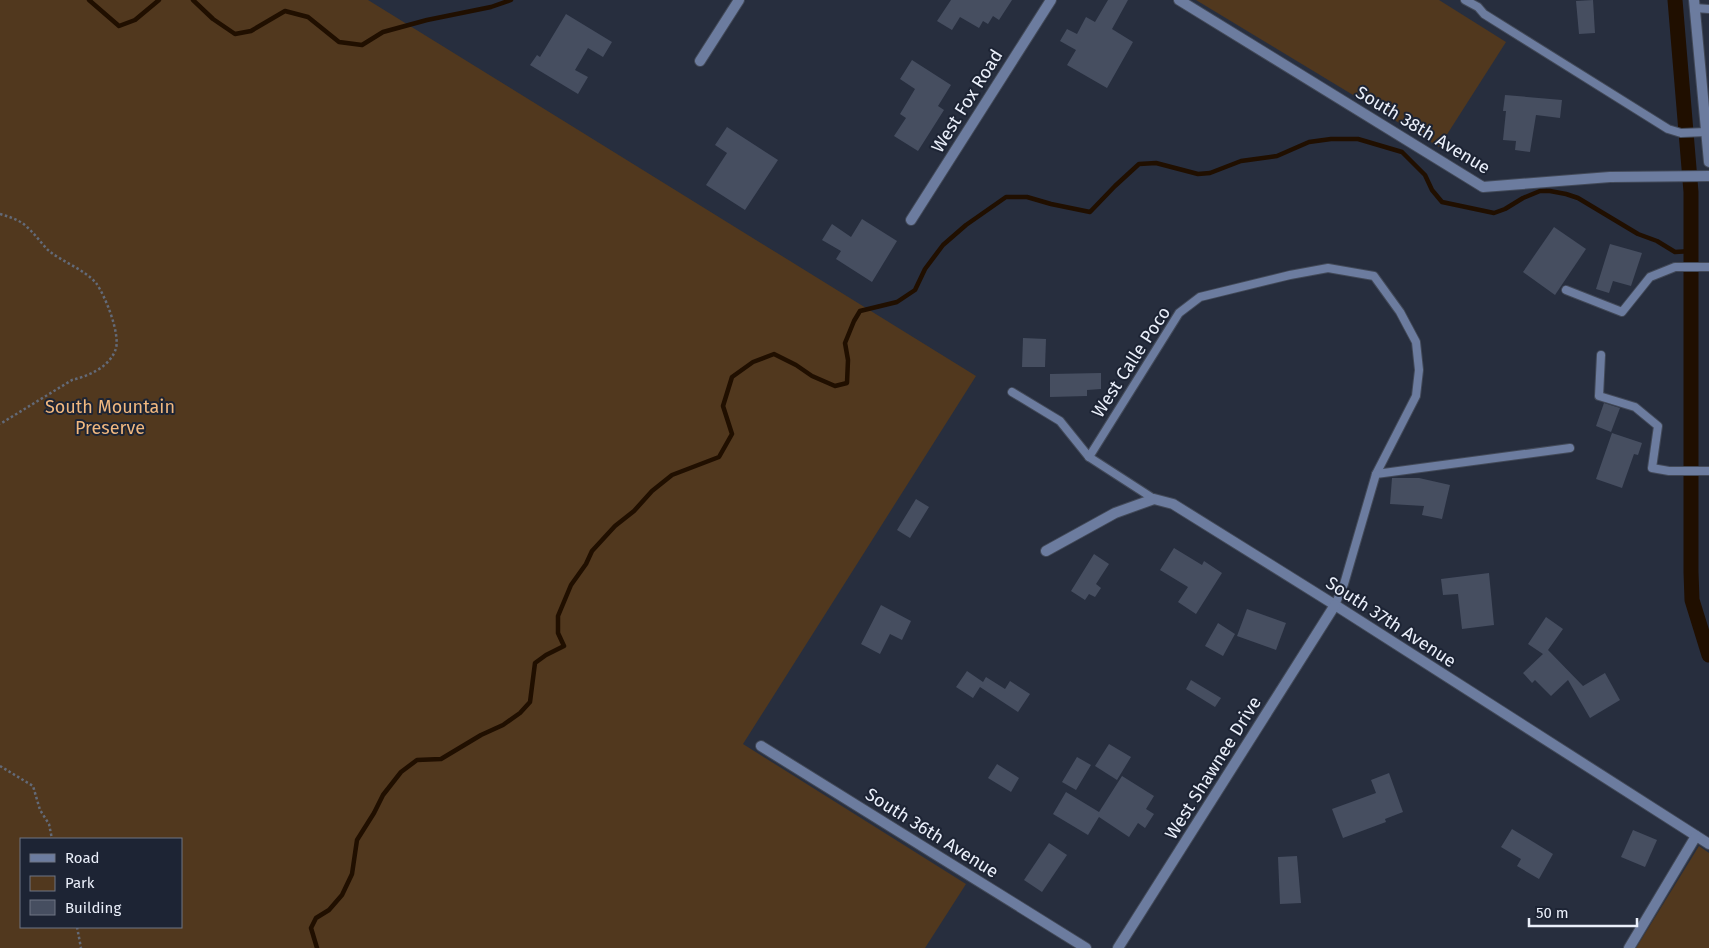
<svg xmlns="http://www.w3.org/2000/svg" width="1709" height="948" viewBox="0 0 1709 948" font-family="'Fira Sans',sans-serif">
	<rect width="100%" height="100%" fill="#272e3e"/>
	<!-- green -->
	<g fill="#51381e" fill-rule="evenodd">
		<path d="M0,0H368L976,376L743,744L966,884L925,948H0ZM21,839H181V927H21Z"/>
		<path d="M1196,0H1439L1506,42L1439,147Z"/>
		<path d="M1699,846L1709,853V948H1636Z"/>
	</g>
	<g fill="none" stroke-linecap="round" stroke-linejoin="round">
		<!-- stream -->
		<g stroke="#200f00" stroke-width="4.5">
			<path d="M89,0L119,26L135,20L159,0"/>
			<path d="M193,0L213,19L235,34L251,31L285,11L308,17L339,42L362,45L383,32L427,20L491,7L511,0"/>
			<path d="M317,948L311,928L316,918L329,910L342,895L352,874L357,840L374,813L383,795L401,772L417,760L441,759L481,735L503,725L520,713L530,702L535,663L546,655L564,646L558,633V616L571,585L586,564L592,551L615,526L634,511L652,491L672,475L719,457L732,434L723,406L732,377L753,362L774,354L796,365L812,376L835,386L847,383L848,360L845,343L854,321L860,311L897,302L915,290L925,269L943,245L966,225L1006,197H1027L1051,204L1090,212L1115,186L1139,164L1156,163L1198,174L1210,173L1241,161L1277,156L1309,142L1331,139H1358L1402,152L1425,175L1432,190L1442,202L1494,213L1505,209L1523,198L1540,191H1550L1566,194L1578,198L1638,234L1657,241L1675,252L1691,251"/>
		</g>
		<!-- canal -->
		<path stroke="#200f00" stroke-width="15" d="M1675,0L1691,192V572L1692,600L1709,655"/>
	</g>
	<!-- building -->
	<g fill="#464e60">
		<path d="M951,0H1012L999,20L993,16L988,24L983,21L979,28L960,17L952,30L937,21Z"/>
		<path d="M1108,0H1128L1112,29L1133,42L1107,88L1067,65L1076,50L1060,41L1067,29L1077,34L1086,17L1095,22Z"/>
		<path d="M1593,0L1595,33L1579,34L1576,1Z"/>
		<path d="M566,14L612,42L603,57L588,48L575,70L588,77L578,94L530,65L537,55L540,57Z"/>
		<path d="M912,60L951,85L938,106L944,110L918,151L894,136L906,118L900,114L915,89L900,79Z"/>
		<path d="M1505,95L1562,100L1560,118L1536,115L1530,152L1515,150L1516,141L1503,140L1506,111H1503Z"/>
		<path d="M727,127L778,160L745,210L706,185L727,153L715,145Z"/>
		<path d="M862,219L897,241L872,282L836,259L841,251L822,240L832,224L851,237Z"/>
		<path d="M1554,227L1586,249L1555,295L1523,272Z"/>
		<path d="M1610,244L1642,253L1631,286L1613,281L1609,293L1596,289Z"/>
		<path d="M1023,338L1046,339L1045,367H1022Z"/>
		<path d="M1101,373V389L1087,390V396L1050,397V374Z"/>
		<path d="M1604,403L1620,408L1611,432L1596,426Z"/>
		<path d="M1612,433L1642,443L1638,455L1634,454L1622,488L1596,479Z"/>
		<path d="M1392,478H1419L1450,485L1442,519L1422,515L1424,506L1390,504Z"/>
		<path d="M916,499L929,507L910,538L897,530Z"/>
		<path d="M1174,548L1202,565L1204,561L1222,573L1196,614L1178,602L1188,587L1160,570Z"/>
		<path d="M1094,554L1109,564L1096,584L1101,588L1095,597L1089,594L1085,600L1071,591Z"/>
		<path d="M1489,573L1494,625L1462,629L1458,594L1443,595L1441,579Z"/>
		<path d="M881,605L911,621L902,640L890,634L880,654L861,644Z"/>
		<path d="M1247,609L1286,623L1276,650L1237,636Z"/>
		<path d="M1546,617L1563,629L1548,650L1583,686L1605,673L1620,700L1590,718L1568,680L1551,696L1535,680L1532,683L1523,673L1543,654L1528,644Z"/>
		<path d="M1218,623L1235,634L1223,656L1205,646Z"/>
		<path d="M967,671L983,682L986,677L1005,689L1010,681L1030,694L1018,712L980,687L973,698L956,687Z"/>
		<path d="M1191,680L1221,698L1215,707L1186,689Z"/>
		<path d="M1109,744L1131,757L1117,780L1095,766Z"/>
		<path d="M1077,757L1091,765L1076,790L1062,782Z"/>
		<path d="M997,764L1019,778L1011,792L988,778Z"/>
		<path d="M1389,773L1403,812L1385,819L1386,822L1343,838L1332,809L1376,793L1371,780Z"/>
		<path d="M1122,776L1154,796L1146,809L1154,814L1145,828L1138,823L1129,837L1099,817L1088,835L1053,814L1066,792L1099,812Z"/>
		<path d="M1512,829L1553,854L1539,879L1517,866L1521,859L1501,847Z"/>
		<path d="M1633,830L1657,840L1645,867L1621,857Z"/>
		<path d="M1049,843L1067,855L1042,892L1024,880Z"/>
		<path d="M1297,856L1301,903L1280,904L1278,857Z"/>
	</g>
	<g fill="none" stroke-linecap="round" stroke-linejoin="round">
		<defs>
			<g id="lane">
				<path d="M1465,0L1478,7L1484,14L1668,129L1681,133L1706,132"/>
				<path d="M1695,8L1709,9"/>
				<path d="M1566,290L1622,312L1650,277L1675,267H1709"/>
				<path d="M1601,355L1599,396L1635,407L1658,426L1652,468L1669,471H1709"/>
				<path d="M1012,392L1060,421L1089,457L1154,499"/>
				<path d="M1089,457L1179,313L1200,297L1290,275L1328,268L1374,276L1400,312L1416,342L1419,370L1416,396L1376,474"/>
				<path d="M1335,605L1344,584L1376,474L1570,448"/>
			</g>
			<g id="street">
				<path d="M1179,0L1483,187L1610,177L1709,176"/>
				<path d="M1694,0L1709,162"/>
				<path d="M700,61L739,0"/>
				<path d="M911,220L1051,0"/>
				<path d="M1046,551L1115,513L1154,499L1173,504L1335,605L1709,844"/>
				<path d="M761,746L1086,948"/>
				<path d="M1118,948L1335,605"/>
				<path d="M1629,948L1696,836"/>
			</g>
		</defs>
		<!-- lane casing -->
		<use href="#lane" stroke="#424958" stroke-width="10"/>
		<!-- street casing -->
		<use href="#street" stroke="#424958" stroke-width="12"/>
		<!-- path -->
		<g stroke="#636a78" stroke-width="2.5" stroke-dasharray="2.5 2.5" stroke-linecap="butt">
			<path d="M0,214C10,217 20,220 27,227C35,234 41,243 48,250C62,262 84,269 96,283C105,295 122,337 115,351C108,368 88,376 72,380L0,424"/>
			<path d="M0,766L33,786L40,810L49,824L52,839"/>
			<path d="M77,927L81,948"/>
		</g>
		<!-- lane -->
		<use href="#lane" stroke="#6c7c9f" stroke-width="8"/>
		<!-- street -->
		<use href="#street" stroke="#6c7c9f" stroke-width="10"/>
	</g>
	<g text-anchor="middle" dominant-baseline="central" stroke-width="4" stroke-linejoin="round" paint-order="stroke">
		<!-- street labels -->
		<g font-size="18" fill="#eaeffa" stroke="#1d2434">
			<text transform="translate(967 101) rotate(-58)">West Fox Road</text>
			<text transform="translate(1423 130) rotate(31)">South 38th Avenue</text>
			<text transform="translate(1131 362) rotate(-57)">West Calle Poco</text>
			<text transform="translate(1391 622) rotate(33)">South 37th Avenue</text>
			<text transform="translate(1213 768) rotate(-58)">West Shawnee Drive</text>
			<text transform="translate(932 833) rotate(32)">South 36th Avenue</text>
		</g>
		<!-- park labels -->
		<g font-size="18" fill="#f1b87f" stroke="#1d2434">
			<text x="110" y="407">South Mountain<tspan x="110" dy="21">Preserve</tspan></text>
		</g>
	</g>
	<!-- legend -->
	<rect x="20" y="838" width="162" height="90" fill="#1d2434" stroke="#6f7583"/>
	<rect x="30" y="854" width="25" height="8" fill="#6c7c9f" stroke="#6f7583"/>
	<text x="65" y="863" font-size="15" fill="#eaeffa">Road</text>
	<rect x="30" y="876" width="25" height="15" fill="#51381e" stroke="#6f7583"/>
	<text x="65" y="888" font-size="15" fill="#eaeffa">Park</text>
	<rect x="30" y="900" width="25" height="15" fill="#464e60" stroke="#6f7583"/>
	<text x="65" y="913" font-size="15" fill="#eaeffa">Building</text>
	<!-- scale -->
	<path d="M1529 918v8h108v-8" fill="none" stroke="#eaeffa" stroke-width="2.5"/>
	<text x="1536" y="918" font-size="15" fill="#eaeffa" stroke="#1d2434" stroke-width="4" paint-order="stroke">50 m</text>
</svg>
